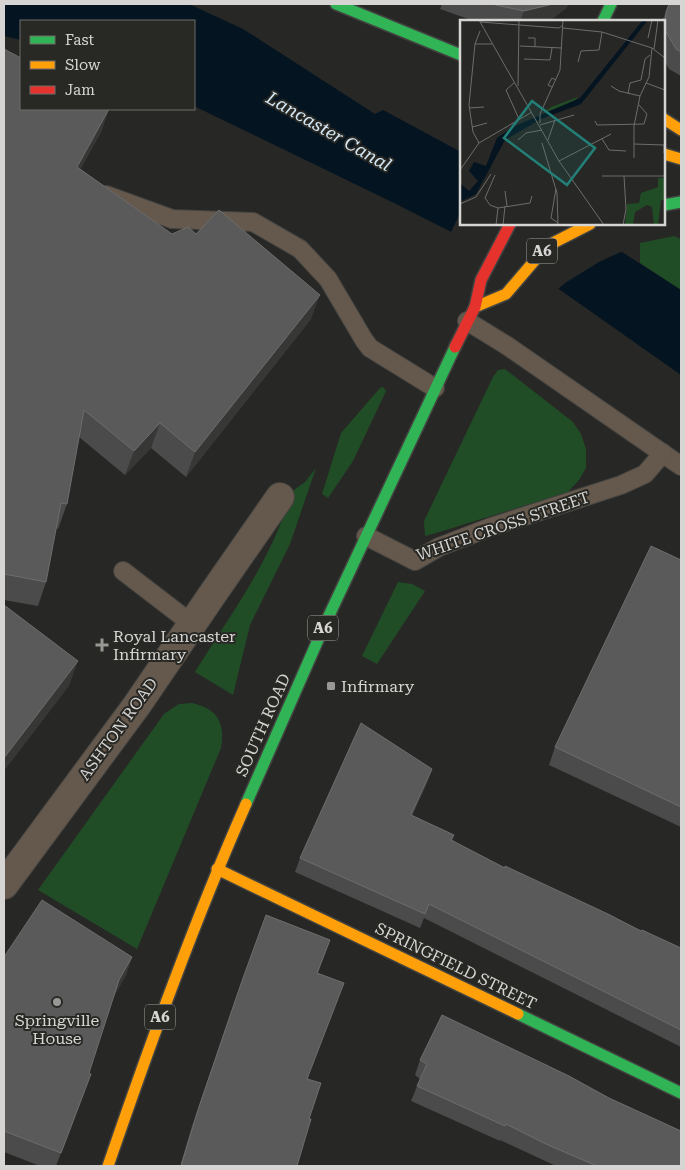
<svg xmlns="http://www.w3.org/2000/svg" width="685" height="1170" viewBox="0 0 685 1170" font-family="'Roboto Serif',serif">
	<rect width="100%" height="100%" fill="#272725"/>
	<!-- green -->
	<g fill="#214d26">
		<path d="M674,236L681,239V290L640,263V243Z"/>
		<path d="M505,369L573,422L581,434L586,449V468L579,480L568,492L443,531L425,536L424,521L493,377L498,370Z"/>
		<path d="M383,387L386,391L353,461L328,498L322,494L341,433L380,388Z"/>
		<path d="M316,468L290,544L250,625L233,695L195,672C230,615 274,557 291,492L305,482Z"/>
		<path d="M398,582L412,584L425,591L377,664L362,656Z"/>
		<path d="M192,703C218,709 225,723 221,748L137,949L38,890L164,714L179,704Z"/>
	</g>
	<!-- water -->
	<path fill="#041421" d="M4,4H189L243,29L375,114L383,110L461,152V224H567L622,252L681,290V375L546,280L396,204L194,106V21H21V40L4,36Z"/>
	<!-- pier -->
	<path fill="#272725" d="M461,211V224H573L625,250L599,262L565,283L557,290L545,282L450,234Z"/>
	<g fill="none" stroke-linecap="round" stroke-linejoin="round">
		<defs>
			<g id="lane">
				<path d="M106,195L172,219L253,222L300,249L328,279L364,340L370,348L435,388"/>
				<path d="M467,321L506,345L681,466"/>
				<path d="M366,536L415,561L439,547L491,527L621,485L645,474L663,453"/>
				<path d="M123,571L192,624"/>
			</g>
			<path id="street" d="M4,885L137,705L214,592L280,497"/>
			<g id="fast">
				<path d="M336,4L461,55"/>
				<path d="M603,21L611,4"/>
				<path d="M664,205L681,202"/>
				<path d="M246,804L325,624L455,347"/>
				<path d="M518,1014L681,1093"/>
			</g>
			<g id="slow">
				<path d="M664,119L681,130"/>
				<path d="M664,154L681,159"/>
				<path d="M475,307L506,294L547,246L590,224"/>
				<path d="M217,869L518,1014"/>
				<path d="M108,1166C150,1044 194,922 246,804"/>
			</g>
			<path id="jam" d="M455,347L475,307L481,280L510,224"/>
		</defs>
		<!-- lane casing -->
		<use href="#lane" stroke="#434341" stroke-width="20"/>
		<!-- street casing -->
		<use href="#street" stroke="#434341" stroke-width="30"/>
		<!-- fast casing -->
		<use href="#fast" stroke="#434341" stroke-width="14"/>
		<!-- slow casing -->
		<use href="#slow" stroke="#434341" stroke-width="14"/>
		<!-- jam casing -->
		<use href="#jam" stroke="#434341" stroke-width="14"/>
		<!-- lane -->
		<use href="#lane" stroke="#65584c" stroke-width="18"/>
		<!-- street -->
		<use href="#street" stroke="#65584c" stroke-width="28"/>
		<!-- fast -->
		<use href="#fast" stroke="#30b455" stroke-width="11"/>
		<!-- slow -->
		<use href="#slow" stroke="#ff9f0a" stroke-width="11"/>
		<!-- jam -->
		<use href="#jam" stroke="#e5322d" stroke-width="11"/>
	</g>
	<!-- wall -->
	<g fill="#4b4b4b">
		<path d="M442,4H569L565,9L549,21H474L440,9Z"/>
		<path d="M681,4V76L669,69L664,60V21H662L666,12Z"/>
		<path d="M4,49L109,109L101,132L80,169L172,234H196L311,319L186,477L151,448L125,475L79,437L67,504L58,529L56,528L46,582L38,606L4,600Z"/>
		<path d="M681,560V827L549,765L555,747Z"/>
		<path d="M432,769L427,783L412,816L454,835L452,840L505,868L641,931L681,948V1047L424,918L420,928L295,872L300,858Z"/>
		<path d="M266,915L330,940L318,973L308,1079L309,1119L297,1166H180L192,1126L236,997Z"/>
		<path d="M4,957H132L126,975L114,996L89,1073L84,1093L56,1166H40L4,1152Z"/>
		<path d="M420,1060L681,1166H556L500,1140V1141L411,1101L420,1079L415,1075Z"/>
	</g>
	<!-- shaded-wall -->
	<g fill="#373736">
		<path d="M551,4H569L565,9L549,21H520L524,11Z"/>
		<path d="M109,109L101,132L68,192L77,167Z"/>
		<path d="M320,295L311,319L186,477L195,452Z"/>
		<path d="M160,423L151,448L125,475L134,451Z"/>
		<path d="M78,661L69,686L4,771V758Z"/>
		<path d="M432,769L427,783L406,829L411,815Z"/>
		<path d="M132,957L126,975L112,999L119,980Z"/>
	</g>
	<!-- building -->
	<g fill="#5a5a5a" stroke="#6e6d6d">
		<path d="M492,4H551L549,5L524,11L496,5Z"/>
		<path d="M669,4H681V52L676,49L665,30L666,12Z"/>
		<path d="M4,49L21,58V109H109L77,167L172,234L188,227L196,234L219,210L320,295L195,452L160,423L134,451L84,410L67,504L61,503L46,582L4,574Z"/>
		<path d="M651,546L681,560V807L555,747Z"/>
		<path d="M4,605L78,661L4,758Z"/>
		<path d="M361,723L432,769L411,815L454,835L451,840L505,868V866L608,914L641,931L642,930L681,948V1030L429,904L425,914L300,858Z"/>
		<path d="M42,900L132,957L119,980L89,1073L91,1074L61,1153L4,1131V957Z"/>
		<path d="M266,915L330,940L317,973L344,983L307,1079L321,1083L309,1119H311L297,1166H181L199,1107L243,978Z"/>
		<path d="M442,1015L569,1076L609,1098L681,1131V1166H597L548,1145L506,1124L505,1126L417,1086L427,1064L420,1060Z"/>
	</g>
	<!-- markers -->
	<g fill="#999896" stroke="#282824" stroke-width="2">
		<path d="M99.5 637.5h5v5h5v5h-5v5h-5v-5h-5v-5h5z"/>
		<rect x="326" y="681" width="10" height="10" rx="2.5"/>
		<circle cx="57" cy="1002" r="5"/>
	</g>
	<g text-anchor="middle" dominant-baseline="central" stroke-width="4" stroke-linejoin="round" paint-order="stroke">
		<!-- shield labels -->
		<g fill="#282824" stroke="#a2a19e" stroke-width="1">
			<rect x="527" y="238.5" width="30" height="25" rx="4"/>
			<rect x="308" y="615.5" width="30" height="25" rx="4"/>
			<rect x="145" y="1004.5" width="30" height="25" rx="4"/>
		</g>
		<g font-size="15" font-weight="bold" fill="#d6d5d3">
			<text x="542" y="251">A6</text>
			<text x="323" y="628">A6</text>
			<text x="160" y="1017">A6</text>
		</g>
		<!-- street labels -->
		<g font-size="16" fill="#d6d5d3" stroke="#282824">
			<text transform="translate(503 526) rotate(-19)">WHITE CROSS STREET</text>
			<text transform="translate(263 725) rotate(-66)">SOUTH ROAD</text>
			<text transform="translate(118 729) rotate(-54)">ASHTON ROAD</text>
			<text transform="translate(456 966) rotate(26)">SPRINGFIELD STREET</text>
		</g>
		<!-- poi labels -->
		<g font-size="16" fill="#d6d5d3" stroke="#282824" text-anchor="start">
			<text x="113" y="636">Royal Lancaster<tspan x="113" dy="18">Infirmary</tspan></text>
			<text x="341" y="686">Infirmary</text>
			<text x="57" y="1020" text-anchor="middle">Springville<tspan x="57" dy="18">House</tspan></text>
		</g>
		<!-- water labels -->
		<g font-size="18" font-style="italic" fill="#d4e7f5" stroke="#282824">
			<text transform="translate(329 131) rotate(30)">Lancaster Canal</text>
		</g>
	</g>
	<!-- overview -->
	<g transform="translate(460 20)">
		<rect width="205" height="205" fill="#272725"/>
		<path d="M118,77L113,83L83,93L91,87ZM198,158H205V180H201L198,205H194L192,187L187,185L175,192L173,205H165L167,184L179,183L181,173L198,167Z" fill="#214d26"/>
		<path d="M183,0H188L121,84L81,99L45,120L16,174L0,182V163L9,171L18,161L9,151L14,142L26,146L37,118L55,106L120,78Z" fill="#041421"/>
		<path fill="none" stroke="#6d6d6b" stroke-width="1" d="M19,0L99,141L144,205M20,2L99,8L103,5M103,8L142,12L192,28L205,38M68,18H75V27M188,18L192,0M15,24H32M60,26L102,28M194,29L198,0M64,39L90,40L92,28M118,42L121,31L139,30L142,12M55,62L46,70L59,99M186,63L205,70M58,66L59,0M151,66L159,71L180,76M92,67L88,65L92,58L96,60M168,74L170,63L181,60L185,39L190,35M9,88L24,87M135,101L137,105L184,104L187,94L179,85M80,103V94L100,50L103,0M80,105L114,95M12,107L27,103M142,119L149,130L166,131M58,120L66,113L82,110M88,120L95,100M19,123L13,112L9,85L15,24L20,11M82,123L97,173L98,205M174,124L204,125V133M174,138V106L180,76L189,57L192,28M99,141L151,114M0,150L19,123L72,92M35,155L25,178L30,185L38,188M142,156H205M96,169L91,198L98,203M45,171L47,186M0,184L16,177L31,154M36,205L38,188L70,183L72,176M43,205L45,186M163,205L166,189L164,156"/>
		<path fill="#238078" fill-opacity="0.15" stroke="#238078" stroke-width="2.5" d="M72,81L135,128L107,165L44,118Z"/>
		<rect width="205" height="205" fill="none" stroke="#d6d5d3" stroke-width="2.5"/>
	</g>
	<!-- border -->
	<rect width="685" height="1170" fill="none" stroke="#d6d5d3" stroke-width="10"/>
	<!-- legend -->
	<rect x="20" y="20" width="175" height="90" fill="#282824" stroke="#6e6d6a"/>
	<rect x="30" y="36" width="25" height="8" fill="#30b455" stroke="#6e6d6a"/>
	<text x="65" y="45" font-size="15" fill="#d6d5d3">Fast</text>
	<rect x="30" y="61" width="25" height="8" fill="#ff9f0a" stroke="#6e6d6a"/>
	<text x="65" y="70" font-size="15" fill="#d6d5d3">Slow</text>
	<rect x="30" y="86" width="25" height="8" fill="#e5322d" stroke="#6e6d6a"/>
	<text x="65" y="95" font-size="15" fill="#d6d5d3">Jam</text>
</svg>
